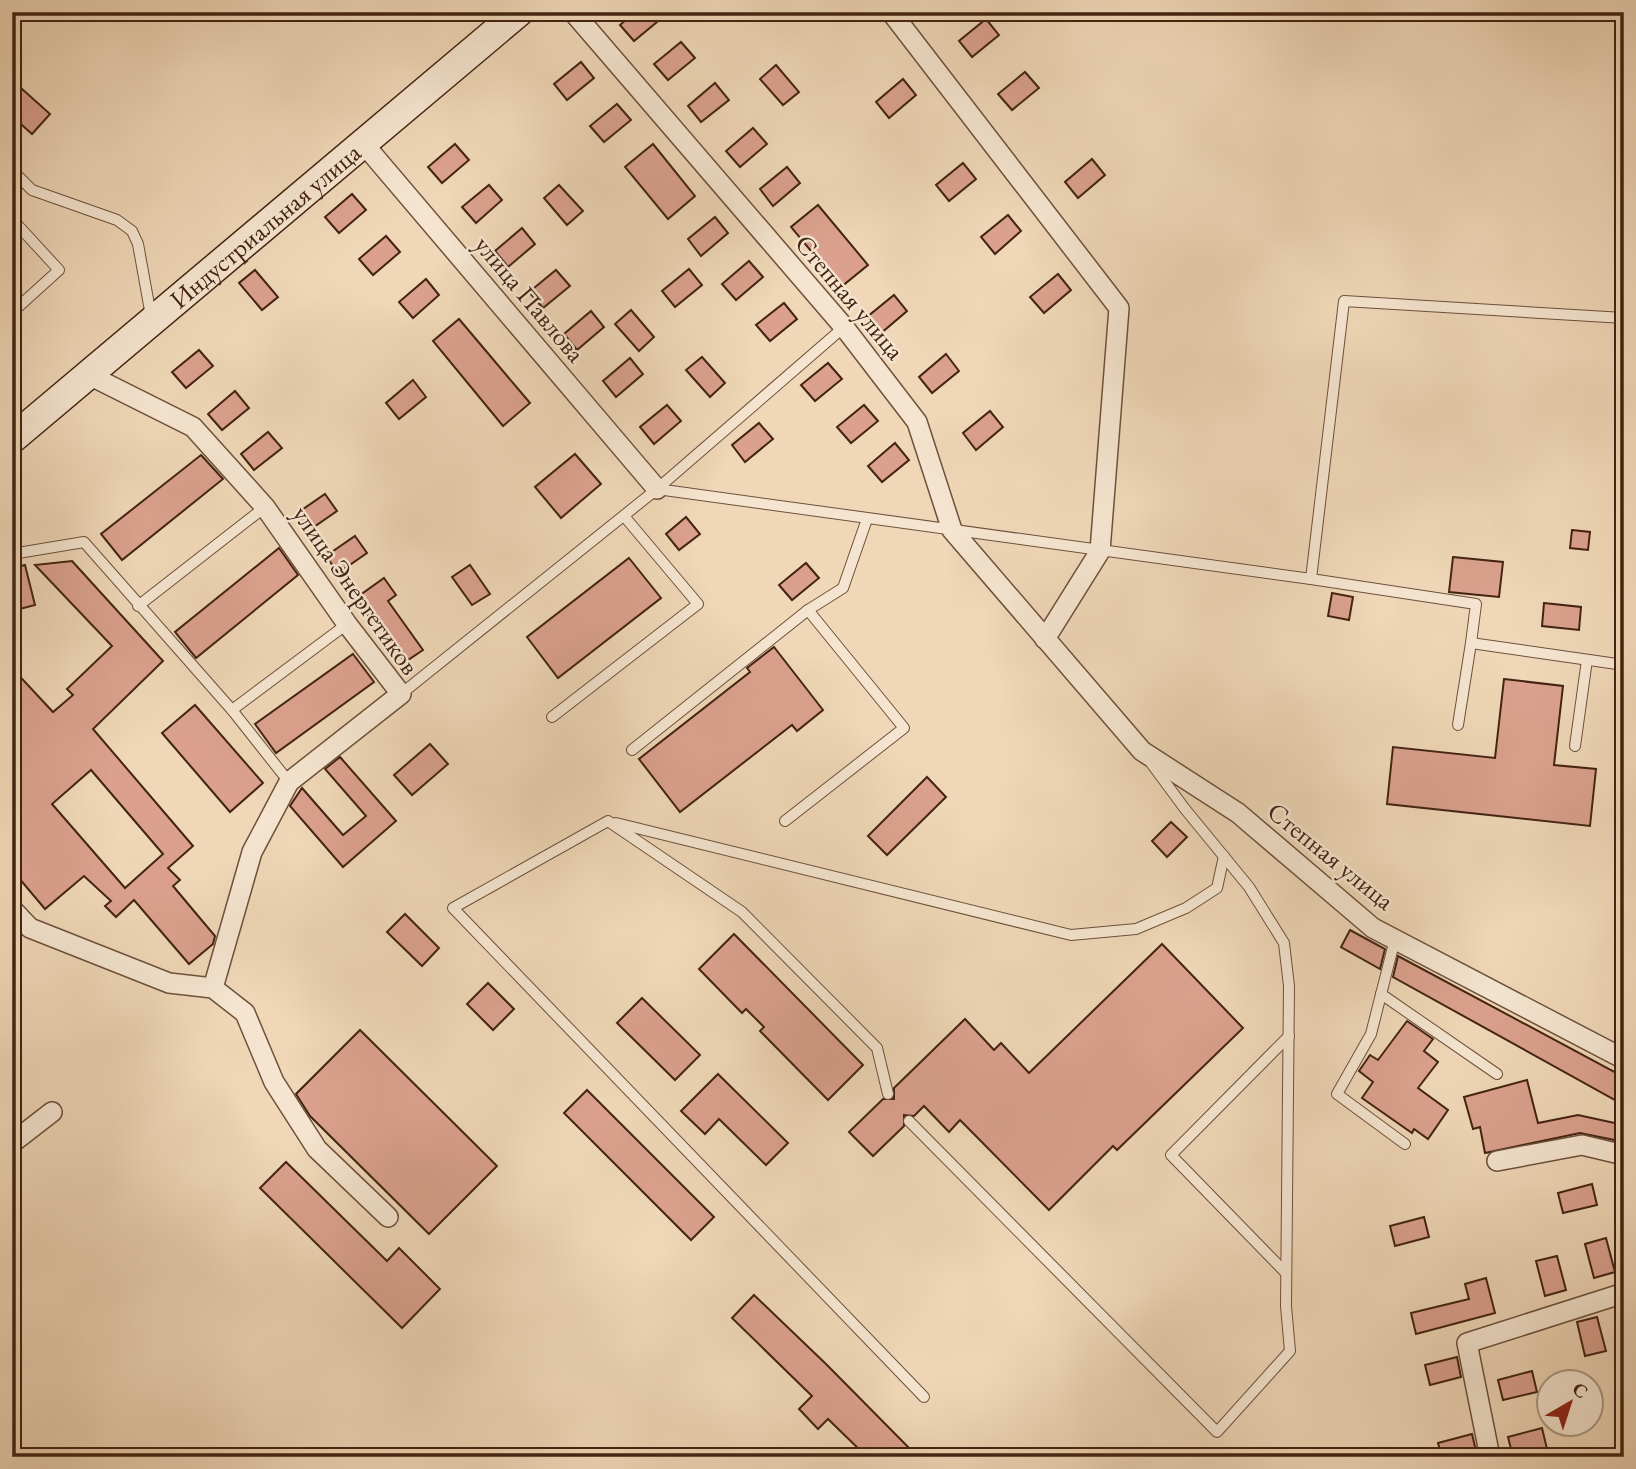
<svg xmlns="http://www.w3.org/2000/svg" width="1636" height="1469" viewBox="0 0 1636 1469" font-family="'EB Garamond',serif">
	<rect width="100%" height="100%" fill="#efd7b7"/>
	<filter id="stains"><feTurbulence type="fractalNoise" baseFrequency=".00286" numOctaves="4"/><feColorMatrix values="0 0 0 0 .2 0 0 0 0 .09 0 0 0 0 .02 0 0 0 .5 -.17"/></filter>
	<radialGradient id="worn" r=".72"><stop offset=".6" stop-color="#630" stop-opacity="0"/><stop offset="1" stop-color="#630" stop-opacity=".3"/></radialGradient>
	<!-- building -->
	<g fill="#dba18e" stroke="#432312" stroke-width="2" fill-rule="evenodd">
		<path d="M635,12H669L634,41L620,25Z"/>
		<path d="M986,19L999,35L972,57L959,41Z"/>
		<path d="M681,42L695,58L668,80L654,64Z"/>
		<path d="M581,62L594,78L567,100L554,84Z"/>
		<path d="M776,65L799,92L783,105L760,79Z"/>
		<path d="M1025,72L1039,88L1012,110L998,94Z"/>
		<path d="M903,79L916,95L889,118L876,102Z"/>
		<path d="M12,80L50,114L32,134L12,116Z"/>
		<path d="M715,83L729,100L701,122L688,106Z"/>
		<path d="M617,104L631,120L604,142L590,126Z"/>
		<path d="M753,128L767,144L740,167L726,151Z"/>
		<path d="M455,144L469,160L442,183L428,167Z"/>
		<path d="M653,144L695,196L668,219L625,167Z"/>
		<path d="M1092,159L1105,175L1078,198L1065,182Z"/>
		<path d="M963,163L976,179L949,201L936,185Z"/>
		<path d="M787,167L800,183L773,206L760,189Z"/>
		<path d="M489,185L502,200L476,223L462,207Z"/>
		<path d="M559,185L583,211L567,225L544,198Z"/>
		<path d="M352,194L366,210L339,233L325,217Z"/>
		<path d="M818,205L868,265L841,287L791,227Z"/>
		<path d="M1008,215L1021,231L995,254L981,237Z"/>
		<path d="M715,217L728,233L701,256L688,239Z"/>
		<path d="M522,228L535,244L508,267L495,251Z"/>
		<path d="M386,236L400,252L373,275L359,259Z"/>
		<path d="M749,261L763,277L736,300L722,284Z"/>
		<path d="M689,269L702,285L675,307L662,291Z"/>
		<path d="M255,270L278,297L262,310L239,283Z"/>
		<path d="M556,270L570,286L543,308L529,292Z"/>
		<path d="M1058,274L1071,290L1044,313L1030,297Z"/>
		<path d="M426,279L439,295L413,318L399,302Z"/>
		<path d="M894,295L907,311L880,334L867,317Z"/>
		<path d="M784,303L797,319L770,341L756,325Z"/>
		<path d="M631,310L654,337L639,351L615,324Z"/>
		<path d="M591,311L604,327L577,350L564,334Z"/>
		<path d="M459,319L530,403L503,426L433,341Z"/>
		<path d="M199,350L213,366L186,388L172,372Z"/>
		<path d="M946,354L959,371L932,393L919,377Z"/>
		<path d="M702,357L725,383L710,397L686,370Z"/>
		<path d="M630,358L643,374L616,397L603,381Z"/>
		<path d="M828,363L842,379L815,401L801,385Z"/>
		<path d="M413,380L426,397L399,419L386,403Z"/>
		<path d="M235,391L249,408L222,430L208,414Z"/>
		<path d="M667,405L681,421L654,444L640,427Z"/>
		<path d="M864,405L878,421L851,443L837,427Z"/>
		<path d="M990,411L1003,427L976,450L963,433Z"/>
		<path d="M759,423L773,439L745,462L732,445Z"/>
		<path d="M268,432L282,448L254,470L241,454Z"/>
		<path d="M895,443L909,460L882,482L868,466Z"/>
		<path d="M575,454L601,484L561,518L535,487Z"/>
		<path d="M201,455L223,479L122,560L101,534Z"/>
		<path d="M325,494L337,511L308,531L296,514Z"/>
		<path d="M686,517L700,534L679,550L666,534Z"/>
		<path d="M1572,530L1590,532L1588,550L1570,548Z"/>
		<path d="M355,536L367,553L338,573L326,556Z"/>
		<path d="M279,548L298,575L196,658L175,632Z"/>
		<path d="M1453,557L1503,562L1499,597L1449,592Z"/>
		<path d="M629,558L661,598L558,678L527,637Z"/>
		<path d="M72,561L163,661L93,729L193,846L168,868L180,880L173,886L215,936L213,944L189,964L134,900L116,917L105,906L111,901L84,876L45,909L12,870V668L53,712L73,695L67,689L112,646L35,565ZM91,770L163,854L125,888L52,804Z"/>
		<path d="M806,563L819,578L792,600L779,585Z"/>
		<path d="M25,565L35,605L12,611V568Z"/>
		<path d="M470,565L490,594L472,605L452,577Z"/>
		<path d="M384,578L396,595L388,601L423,650L405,662L371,613L368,615L356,598Z"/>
		<path d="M1332,593L1353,597L1349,620L1328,616Z"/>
		<path d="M1544,603L1581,607L1579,630L1542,626Z"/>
		<path d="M774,647L823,710L797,731L792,725L680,812L639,759L750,672L747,668Z"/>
		<path d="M353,654L374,682L276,753L255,724Z"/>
		<path d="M1504,679L1563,686L1554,765L1596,769L1590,826L1387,804L1393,747L1495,758Z"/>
		<path d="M195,705L263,783L230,812L162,733Z"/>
		<path d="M430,744L448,764L412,795L394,775Z"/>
		<path d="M340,757L396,821L343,867L290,806L302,788L343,835L366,816L325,769Z"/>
		<path d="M927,777L946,797L887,855L868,836Z"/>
		<path d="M1171,822L1187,837L1167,857L1152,841Z"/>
		<path d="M405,914L439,948L422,966L387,932Z"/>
		<path d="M1350,930L1385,949L1380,969L1341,947Z"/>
		<path d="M734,934L863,1065L828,1100L760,1031L764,1027L746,1009L742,1013L699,969Z"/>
		<path d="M1162,944L1243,1028L1117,1150L1113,1146L1049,1210L960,1120L949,1132L924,1106L914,1116L904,1115V1126L873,1156L849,1132L883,1099H894V1088L965,1019L994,1050L1001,1043L1029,1073Z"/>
		<path d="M1398,956L1624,1077V1105L1393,977Z"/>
		<path d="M488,983L514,1009L493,1030L467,1004Z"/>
		<path d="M642,998L700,1055L675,1080L617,1023Z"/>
		<path d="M1407,1021L1433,1039L1424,1051L1438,1062L1418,1088L1448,1110L1428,1139L1414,1129L1412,1133L1362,1098L1373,1082L1359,1071L1370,1055L1378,1060Z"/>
		<path d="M360,1030L497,1166L429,1234L310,1116L296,1094Z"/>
		<path d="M718,1074L788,1143L766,1165L719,1119L705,1134L681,1111Z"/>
		<path d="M1527,1080L1538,1123L1578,1115L1624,1125V1142L1580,1133L1485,1153L1480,1127L1473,1129L1464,1097Z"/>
		<path d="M587,1090L714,1217L691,1240L564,1113Z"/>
		<path d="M286,1162L387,1261L399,1248L440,1289L402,1328L260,1188Z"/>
		<path d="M1592,1184L1597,1205L1563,1213L1558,1193Z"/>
		<path d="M1424,1217L1429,1237L1395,1246L1390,1226Z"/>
		<path d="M1606,1238L1615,1272L1594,1278L1585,1244Z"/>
		<path d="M1557,1256L1566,1290L1545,1296L1536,1261Z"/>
		<path d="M1486,1278L1495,1313L1416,1334L1411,1313L1469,1299L1465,1284Z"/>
		<path d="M754,1295L826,1364L918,1457H867L828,1419L818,1429L799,1409L812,1396L732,1318Z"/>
		<path d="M1597,1317L1606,1351L1585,1356L1577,1322Z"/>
		<path d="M1457,1357L1461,1377L1430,1385L1425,1365Z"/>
		<path d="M1532,1371L1537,1392L1503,1400L1498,1380Z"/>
		<path d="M1542,1428L1547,1449L1513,1457L1508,1437Z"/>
		<path d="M1472,1434L1477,1455L1442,1457L1438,1443Z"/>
	</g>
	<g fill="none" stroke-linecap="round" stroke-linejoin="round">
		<defs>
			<g id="lane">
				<path d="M12,170L32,190L117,220L132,231L138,244L151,316"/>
				<path d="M12,219L59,270L17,308"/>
				<path d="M657,489L1311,579L1344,301L1624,318"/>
				<path d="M12,554L84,542L232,710L289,782"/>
				<path d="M1311,579L1476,604L1471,643L1624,665"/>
				<path d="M138,606L265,507"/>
				<path d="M401,694L657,489L844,327"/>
				<path d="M232,710L347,624"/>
				<path d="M552,717L698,604L624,516"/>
				<path d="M1458,725L1471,643"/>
				<path d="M1575,746L1587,660"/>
				<path d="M632,750L808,610L843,588L867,519"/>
				<path d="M785,821L904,728L808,610"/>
				<path d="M616,823L1071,935L1136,929L1186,908L1217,888L1224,856"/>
				<path d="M1395,939L1371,1034L1337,1094L1405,1144"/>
				<path d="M1381,994L1497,1074"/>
				<path d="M888,1094L877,1048L742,912L608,821L453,908L924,1397"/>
				<path d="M909,1121L1217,1432L1290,1351L1286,1306L1289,986L1284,943L1249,887L1185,809L1151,763"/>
				<path d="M1286,1273L1171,1155L1289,1036"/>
			</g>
			<g id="street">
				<path d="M573,12L844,327L917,422L952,530L1142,751L1238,813L1373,928L1624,1059"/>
				<path d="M891,12L1119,308L1100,551L1045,639"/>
				<path d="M363,143L657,489"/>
				<path d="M87,374L193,427L265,507L347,624L401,694L289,782L252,852L213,988"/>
				<path d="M12,909L30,928L169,983L213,988L245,1013L274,1082L317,1149L388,1217"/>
				<path d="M12,1143L52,1112"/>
				<path d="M1497,1161L1582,1145L1624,1155"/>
				<path d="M1490,1457L1467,1343L1624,1293"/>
			</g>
			<g id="secondary">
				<path id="s1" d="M12,439L519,12"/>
			</g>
		</defs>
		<!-- lane casing -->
		<use href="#lane" stroke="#6e503b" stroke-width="12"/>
		<!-- street casing -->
		<use href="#street" stroke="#6e503b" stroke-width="22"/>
		<!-- secondary casing -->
		<use href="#secondary" stroke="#432312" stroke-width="31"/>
		<!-- lane -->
		<use href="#lane" stroke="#f5e5d0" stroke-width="10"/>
		<!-- street -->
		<use href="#street" stroke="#f5e5d0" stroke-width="19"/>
		<!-- secondary -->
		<use href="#secondary" stroke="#f5e5d0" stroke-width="28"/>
	</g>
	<g text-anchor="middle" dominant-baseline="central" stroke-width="5" stroke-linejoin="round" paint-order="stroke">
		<!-- street labels -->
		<g font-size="26" fill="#432312" stroke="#f5e5d0">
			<text stroke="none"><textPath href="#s1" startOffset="331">Индустриальная улица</textPath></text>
			<text transform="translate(850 297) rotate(50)">Степная улица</text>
			<text transform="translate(530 299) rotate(50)">улица Павлова</text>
			<text transform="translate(356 590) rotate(55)">улица Энергетиков</text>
			<text transform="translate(1331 856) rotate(39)">Степная улица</text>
		</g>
	</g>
	<!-- margin -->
	<rect width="1636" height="1469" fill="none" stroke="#efd7b7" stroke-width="42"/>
	<rect x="14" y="14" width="1608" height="1441" fill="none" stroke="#432312" stroke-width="3.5"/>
	<rect x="21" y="21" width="1594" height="1427" fill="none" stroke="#432312" stroke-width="2"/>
	<!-- north arrow -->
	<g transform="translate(1570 1403) rotate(39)"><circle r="33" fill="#f5e5d0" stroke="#ae9784" stroke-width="2"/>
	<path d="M0-5L12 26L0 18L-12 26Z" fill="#8f2418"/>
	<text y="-10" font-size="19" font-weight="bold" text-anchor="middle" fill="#432312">С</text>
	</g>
	<rect width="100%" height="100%" filter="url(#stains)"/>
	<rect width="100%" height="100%" fill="url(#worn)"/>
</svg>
